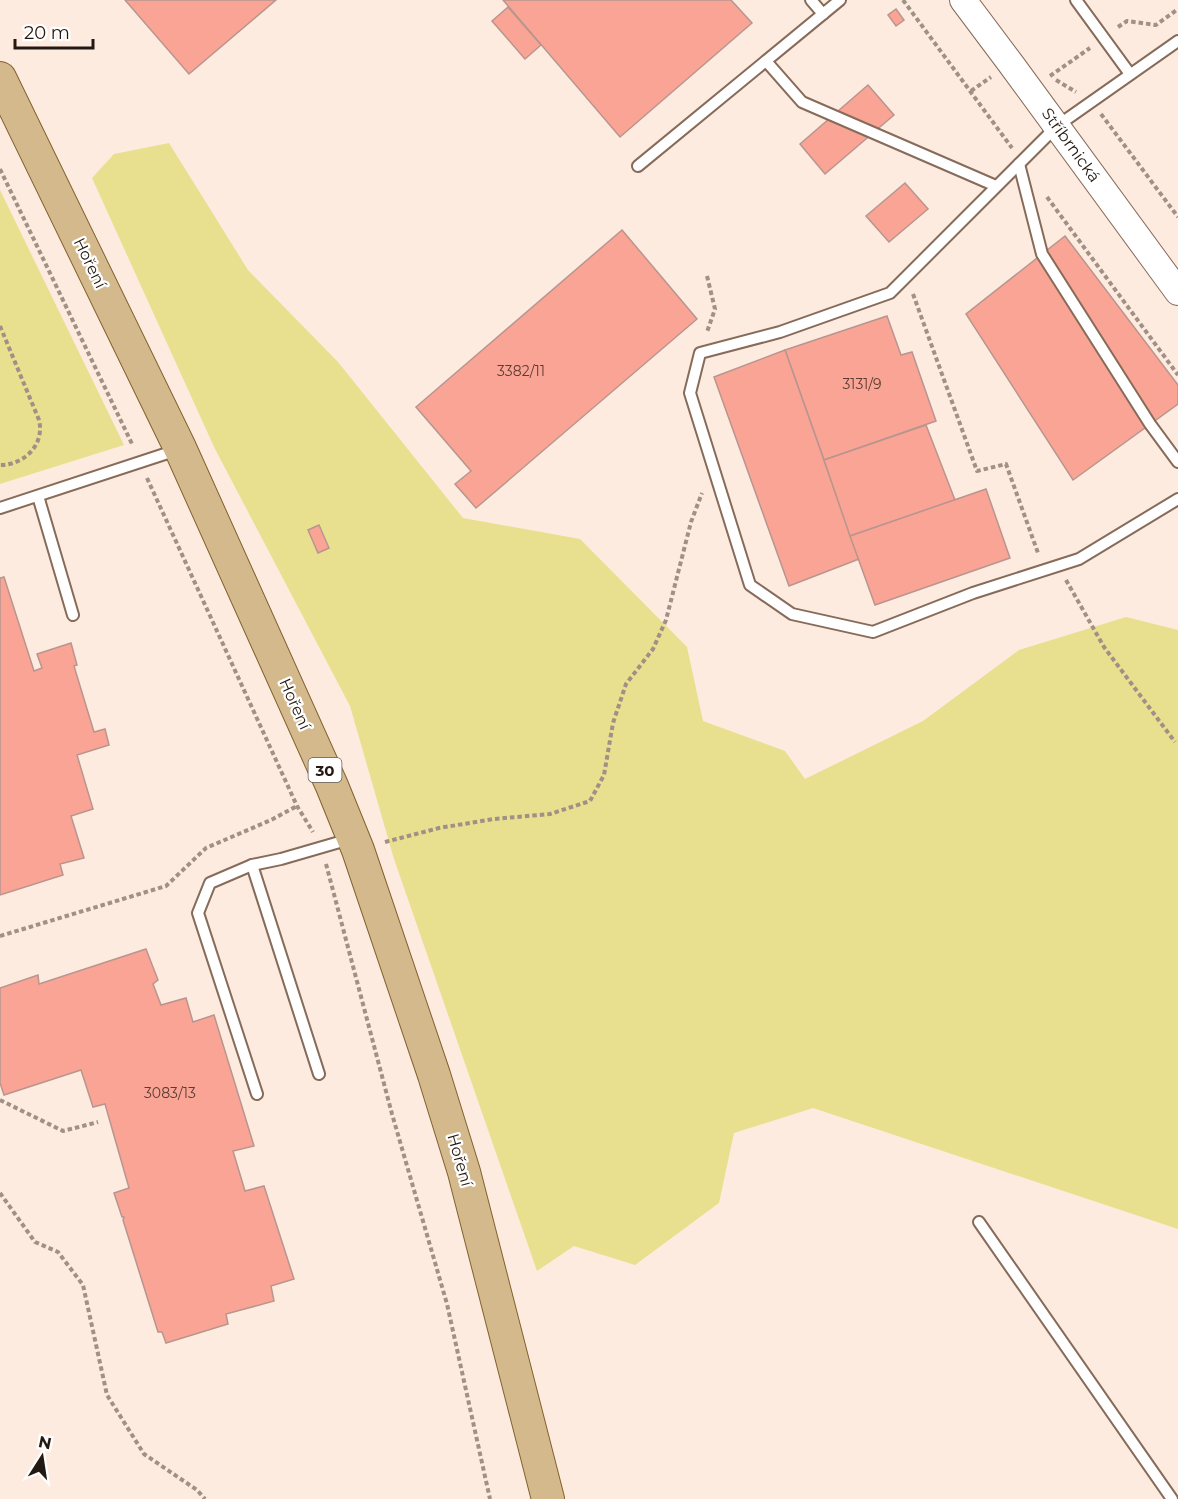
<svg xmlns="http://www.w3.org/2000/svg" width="1178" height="1499" viewBox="0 0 1178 1499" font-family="Montserrat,sans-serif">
	<rect width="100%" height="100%" fill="#feebdf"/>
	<!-- green -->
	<g fill="#e8e08f">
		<path d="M169,143L248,270L338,362L463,518L580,539L687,647L703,721L785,751L805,779L923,721L1019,650L1126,617L1178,630V1229L813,1108L734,1133L719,1203L635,1265L574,1246L537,1271L394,859L350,706L215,449L92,178L114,154Z"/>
		<path d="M0,190L124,445L0,484Z"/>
	</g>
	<!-- building -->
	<g fill="#faa495" stroke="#b8958e" stroke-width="1.5">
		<path d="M125,0H276L189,74Z"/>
		<path d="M503,0H731L752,23L620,137Z"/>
		<path d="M508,7L541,45L525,59L492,21Z"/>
		<path d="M896,9L904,20L896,26L888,15Z"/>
		<path d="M868,85L894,115L825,174L800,144Z"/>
		<path d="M905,183L928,209L889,242L866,216Z"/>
		<path d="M622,230L697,319L476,508L455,484L471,471L416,407Z"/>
		<path d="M1065,236L1178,385V404L1073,480L966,314Z"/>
		<path d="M887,316L901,355L912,352L936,421L824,460L785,350Z"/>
		<path d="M785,350L859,559L789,586L714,377Z"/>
		<path d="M926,425L955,500L850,536L824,460Z"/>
		<path d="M986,489L1010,558L875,605L850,536Z"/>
		<path d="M319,525L329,548L318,553L308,530Z"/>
		<path d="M4,577L34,671L42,668L37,654L71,643L77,665L74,666L94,732L105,729L109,745L77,755L93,809L71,816L84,858L60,864L63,875L0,895V578Z"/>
		<path d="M146,949L158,980L153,984L161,1005L186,998L193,1022L214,1015L254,1146L233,1151L245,1191L264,1186L294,1279L271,1286L274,1301L226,1314L228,1324L166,1343L162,1332H158L123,1220L124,1217H122L114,1193L129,1188L105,1104L93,1107L81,1070L4,1095L0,1083V988L38,975L39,984Z"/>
	</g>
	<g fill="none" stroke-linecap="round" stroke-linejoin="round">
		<defs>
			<g id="service">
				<path d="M811,0L823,14"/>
				<path d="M1076,0L1130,74"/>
				<path d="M1178,41L1057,126L890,293L780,332L700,353L690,393L750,585L792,614L873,632L973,593L1079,559L1178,499"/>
				<path d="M766,61L802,102L996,186"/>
				<path d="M1019,164L1042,254L1150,424L1178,462"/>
				<path d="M638,166L840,0"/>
				<path d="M38,496L73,615"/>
				<path d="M0,508L177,450"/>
				<path d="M252,865L319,1074"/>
				<path d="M257,1094L198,913L210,883L252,865L281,859L350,839"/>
				<path d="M979,1222L1172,1499"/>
			</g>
			<path id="tertiary" d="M963,0L1011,64L1178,292"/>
			<path id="primary" d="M0,78L180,448L332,786L358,850L434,1075L464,1172L548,1499"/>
		</defs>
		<!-- service casing -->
		<use href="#service" stroke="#876b5a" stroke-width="14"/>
		<!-- tertiary casing -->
		<use href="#tertiary" stroke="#876b5a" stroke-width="28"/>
		<!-- primary casing -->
		<use href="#primary" stroke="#82622f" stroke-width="34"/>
		<!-- path -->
		<g stroke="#a09086" stroke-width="4" stroke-dasharray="4.5 3" stroke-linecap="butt">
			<path d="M903,0L1012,148"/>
			<path d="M1118,27L1127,21L1156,25L1178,9"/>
			<path d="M1050,76L1090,48"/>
			<path d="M1056,80L1076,92"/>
			<path d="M971,91L991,77"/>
			<path d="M1101,114L1178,217"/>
			<path d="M0,169L133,446"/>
			<path d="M1047,197L1178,375"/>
			<path d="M707,276L715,309L707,332"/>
			<path d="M913,294L977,471L1006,464L1038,553"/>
			<path d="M0,326L39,420C45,445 24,465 0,465"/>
			<path d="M147,478L297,806L313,832"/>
			<path d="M1066,580L1104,647L1175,742"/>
			<path d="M385,842L439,828L494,819L550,814L590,801L604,775L613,723L626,684L653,649L666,620L691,522L702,493"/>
			<path d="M326,864L392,1114L447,1304L490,1499"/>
			<path d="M0,936L166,886L206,848L271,820L297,806"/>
			<path d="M0,1100L63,1131L98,1122"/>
			<path d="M0,1193L35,1242L58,1252L83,1285L107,1395L144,1454L197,1490L205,1499"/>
		</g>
		<!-- service -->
		<use href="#service" stroke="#fff" stroke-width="10"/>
		<!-- tertiary -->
		<use href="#tertiary" stroke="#fff" stroke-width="26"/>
		<!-- primary -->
		<use href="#primary" stroke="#d3b98c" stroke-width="32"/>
	</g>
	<g text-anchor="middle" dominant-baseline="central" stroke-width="4.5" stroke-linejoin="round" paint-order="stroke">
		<!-- number labels -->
		<g font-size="14" fill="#5a3c33">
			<text x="521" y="371">3382/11</text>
			<text x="862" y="384">3131/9</text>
			<text x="170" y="1093">3083/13</text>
		</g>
		<!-- shield labels -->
		<rect fill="#fff" stroke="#665e59" stroke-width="1.5" x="308.5" y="758" width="33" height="24" rx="4.5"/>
		<g font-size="15" font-weight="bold" fill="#241912">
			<text x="325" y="770">30</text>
		</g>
		<!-- street labels -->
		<g font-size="16" fill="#241912" stroke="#fff">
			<text transform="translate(1071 145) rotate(54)">Stříbrnická</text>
			<text transform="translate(90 263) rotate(64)">Hoření</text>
			<text transform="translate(295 704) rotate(66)">Hoření</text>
			<text transform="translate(460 1160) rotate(74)">Hoření</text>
		</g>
	</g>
	<!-- north arrow -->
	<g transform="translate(42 1457) rotate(12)" stroke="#ffffff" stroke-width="4.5" paint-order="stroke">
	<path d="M0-4.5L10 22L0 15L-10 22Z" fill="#241912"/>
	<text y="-9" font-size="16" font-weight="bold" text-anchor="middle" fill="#241912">N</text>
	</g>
	<!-- scale -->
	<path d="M15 39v9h78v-9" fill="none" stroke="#241912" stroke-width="3"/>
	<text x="24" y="39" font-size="18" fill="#241912" stroke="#ffffff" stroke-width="4.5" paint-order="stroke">20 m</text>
</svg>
